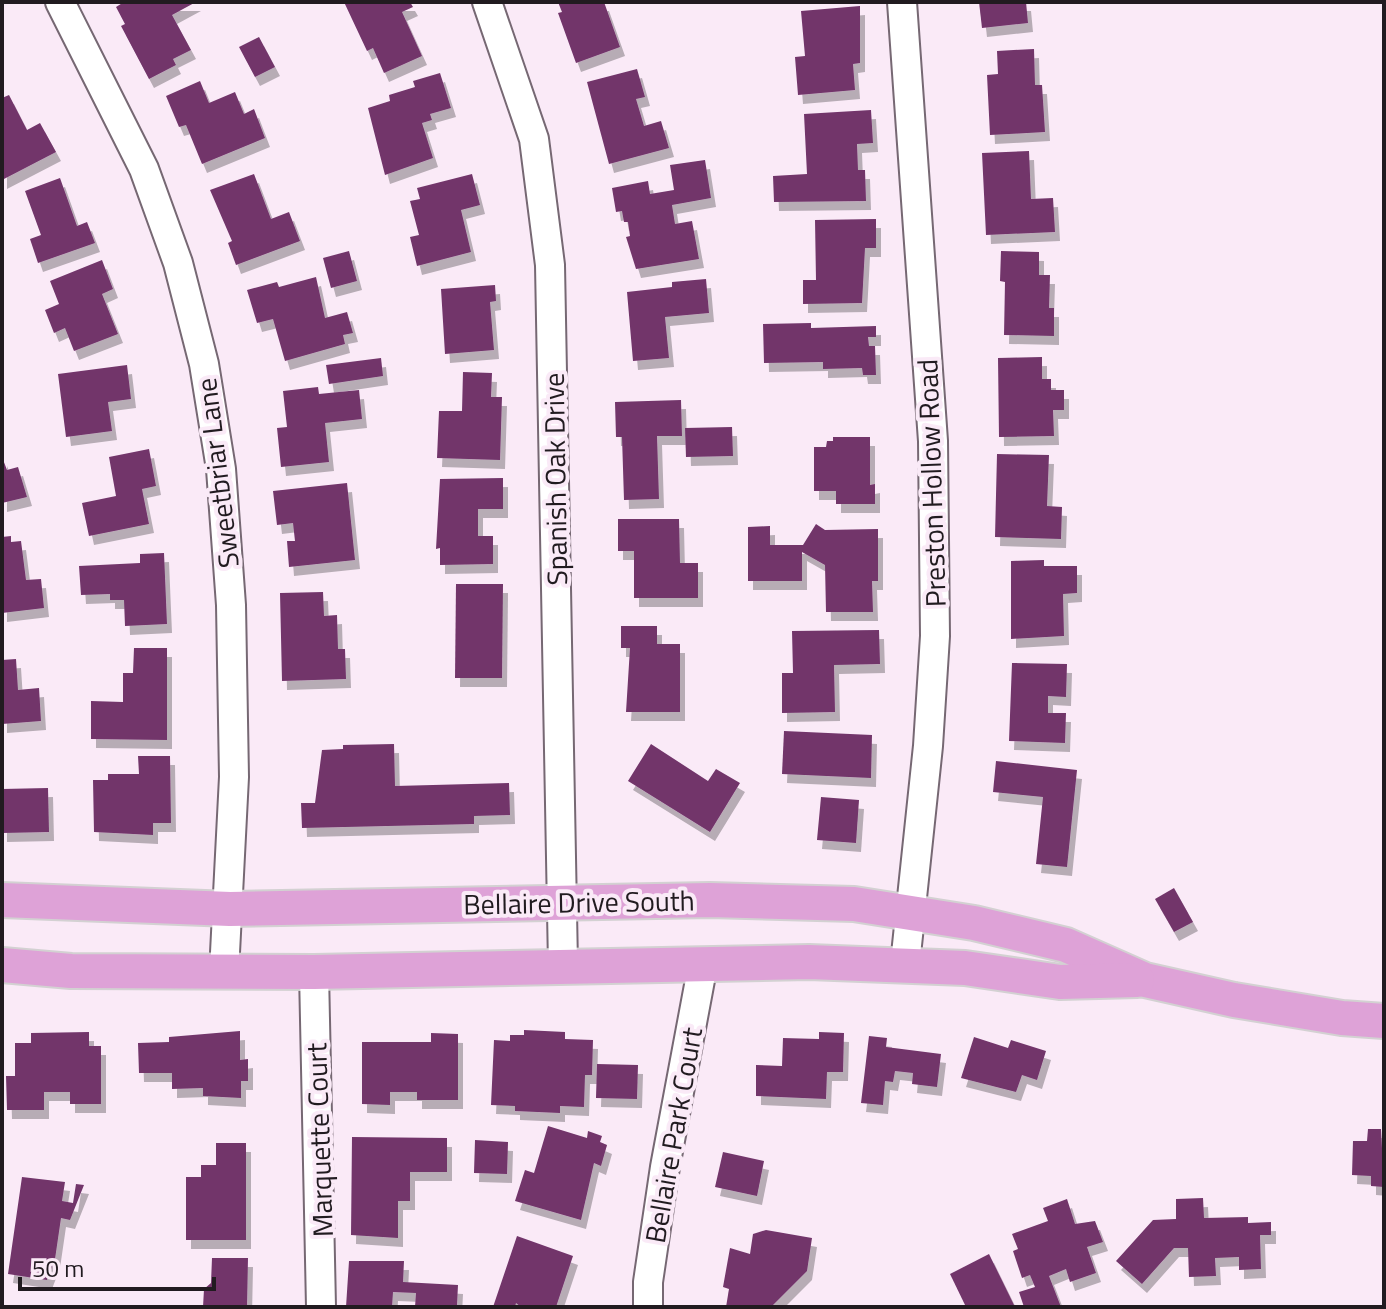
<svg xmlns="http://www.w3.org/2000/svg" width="1386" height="1309" viewBox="0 0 1386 1309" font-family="'Titillium Web',sans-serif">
	<defs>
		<filter id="shadow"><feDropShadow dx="5" dy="9" stdDeviation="0" flood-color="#0004"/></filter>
	</defs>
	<rect width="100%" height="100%" fill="#faeaf7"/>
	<!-- building -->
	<g fill="#72356b" filter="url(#shadow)">
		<path d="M124,2H196L172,15L191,50L173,59L176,65L149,79L121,26L125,24L116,7Z"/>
		<path d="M344,2H410L413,7L402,12L422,56L384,73L373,48L367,51Z"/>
		<path d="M558,2H604L620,47L576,63L558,13L562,12Z"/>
		<path d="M979,2H1026L1028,23L982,28Z"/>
		<path d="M860,6V63L853,64L855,90L798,95L795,57L805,56L801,11Z"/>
		<path d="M259,37L275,67L255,77L239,47Z"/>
		<path d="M1034,49L1035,85H1042L1045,132L990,135L987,75L998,74L997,51Z"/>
		<path d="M637,69L645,97L636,99L644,126L661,121L669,148L609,164L587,82Z"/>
		<path d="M440,73L451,108L430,114L432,120L422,123L433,158L385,175L368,108L390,101L389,95L415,87L413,81Z"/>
		<path d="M200,81L209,103L235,92L244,114L254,109L265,138L202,164L186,125L179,127L166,96Z"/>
		<path d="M9,95L27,130L40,123L56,152L2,180V98Z"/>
		<path d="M871,110L873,143L857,144L858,170H865L866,201L774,202L773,176L807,174L804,114Z"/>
		<path d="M1029,151L1031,199L1053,198L1055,232L986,235L982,153Z"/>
		<path d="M705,160L711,198L672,205L675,224L692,221L699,259L636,269L626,237L630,236L628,222H624L622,211L616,212L612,188L648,181L650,194L674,190L670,165Z"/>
		<path d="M254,174L271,219L289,212L300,241L236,265L228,243L232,241L210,190Z"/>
		<path d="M472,174L480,205L461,210L471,252L417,266L410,237L419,235L410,201L420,199L417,188Z"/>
		<path d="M60,178L77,226L87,222L95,243L38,263L30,239L41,235L25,191Z"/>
		<path d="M876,219V248H865L862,303L803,304V280H816L815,220Z"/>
		<path d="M349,251L357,281L331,288L323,258Z"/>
		<path d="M1001,251L1039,252V275H1050L1049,308H1054V336L1004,335L1005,282L1000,281Z"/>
		<path d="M102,260L113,289L102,294L118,334L74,351L65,328L54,333L45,310L59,304L50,281Z"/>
		<path d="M316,277L325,318L347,312L353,333L343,335L345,344L285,361L273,319L257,323L247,290L277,282L279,287Z"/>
		<path d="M706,279L709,313L665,317L669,358L633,361L627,292L672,287V282Z"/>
		<path d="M495,285L496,301L490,302L494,350L445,354L441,289Z"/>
		<path d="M811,323V328L876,326V337H868L869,346H875L876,375H863L862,368L823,369V362L764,363L763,324Z"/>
		<path d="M1042,357V379H1051V390H1064V410H1053L1054,436L999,437L998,358Z"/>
		<path d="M381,358L383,376L329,384L326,365Z"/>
		<path d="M127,365L131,399L108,402L112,431L66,437L58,374Z"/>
		<path d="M463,372L492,373L491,397H502L500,460L437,458L439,411H462Z"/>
		<path d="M318,387L319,394L359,390L362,419L325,423L329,462L281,467L277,428L287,427L283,391Z"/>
		<path d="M681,400L682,436H657L659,499L624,500L622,437H616L615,402Z"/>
		<path d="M732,427L733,456L686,457L685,428Z"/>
		<path d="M833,437H870V485L875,484V504H836V491H814V447H826L827,441H833Z"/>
		<path d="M149,449L156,486L142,489L149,524L89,536L82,503L116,496L109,457Z"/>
		<path d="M997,454L1049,455L1047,506L1062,507L1061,539L995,537Z"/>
		<path d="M2,457L7,470L18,467L27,497L2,503Z"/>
		<path d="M503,478V509H478V536H493V564L440,565V548L436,549L440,479Z"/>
		<path d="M347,483L355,560L289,567L287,541H295L293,523L277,525L273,491Z"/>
		<path d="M618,519H679L680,563H698V598H634V551H618Z"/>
		<path d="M816,524L825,530L878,529V581H872L873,612H826L825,565L802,552V581H748V527L770,526V545H803Z"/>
		<path d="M11,536V542L21,541L26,580L41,579L44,608L2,613V537Z"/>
		<path d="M164,553L167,624L125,626L124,600H110V594L81,595L79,566L140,563V554Z"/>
		<path d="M1044,560V566H1077V593L1063,594L1064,636L1011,639V561Z"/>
		<path d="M456,584H503L502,678H455Z"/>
		<path d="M323,592L324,616L337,615L338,649H345L346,679L282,681L280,593Z"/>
		<path d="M621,626H657V644H680V712H626L630,648H621Z"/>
		<path d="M879,630L880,664L834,665L835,712L782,713V673H793L792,631Z"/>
		<path d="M134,648H167V740L91,739V701L123,702V673H133Z"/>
		<path d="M16,659L18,690L39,688L41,721L2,724V660Z"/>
		<path d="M1012,663L1067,664L1066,697L1048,696V713H1066L1065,743L1009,741Z"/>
		<path d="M784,731L872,735L871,778L782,774Z"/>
		<path d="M394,744L395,786L509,783L510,815L474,816V824L302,828L301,803H315L322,750L343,749V745Z"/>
		<path d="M651,744L708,781L716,769L740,783L710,832L628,781Z"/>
		<path d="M138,756H170L171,823H153V835L94,832L93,780H108V774H139Z"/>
		<path d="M996,761L1077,770L1067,867L1036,864L1043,797L993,792Z"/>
		<path d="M48,788L49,832L2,833V789Z"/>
		<path d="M821,797L859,800L856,843L817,840Z"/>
		<path d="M1174,888L1193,922L1174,932L1155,899Z"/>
		<path d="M524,1030L565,1032V1039L593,1040L592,1075H585L584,1107L560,1106V1113L515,1111V1106L491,1105L494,1040L510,1041V1035H524Z"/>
		<path d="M240,1031V1060L248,1059V1081H241V1098L203,1096V1088L172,1089V1073H139L138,1043L169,1042V1037Z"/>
		<path d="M89,1032V1046H101V1104H70V1092H44V1110H7L6,1076H15V1043H31V1033Z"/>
		<path d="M819,1032L844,1033L843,1072H827L826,1099L756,1096V1065L782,1066L783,1038L819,1039Z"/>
		<path d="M431,1033L458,1034V1100H417V1092H390V1105L362,1104V1042H431Z"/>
		<path d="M869,1036L887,1038L886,1047L941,1054L937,1087L912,1084L913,1073L895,1071L893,1082L885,1081L883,1105L861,1103Z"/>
		<path d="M974,1037L1008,1048L1011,1040L1046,1051L1037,1080L1022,1075L1016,1092L961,1078Z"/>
		<path d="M597,1064L638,1065L637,1099L596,1098Z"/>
		<path d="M548,1126L587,1138L588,1131L602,1136L600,1142L607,1145L601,1166L594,1163L581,1220L515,1201L525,1170L534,1173Z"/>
		<path d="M1368,1129H1381L1384,1187L1371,1186V1176L1352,1175L1353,1141H1367Z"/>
		<path d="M352,1137L447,1138V1172H410V1201H398V1238L351,1235Z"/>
		<path d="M475,1140L508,1142L507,1174L474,1173Z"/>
		<path d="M216,1143H246V1240H186V1177H201V1165H216Z"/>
		<path d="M723,1152L764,1161L757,1196L715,1187Z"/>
		<path d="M22,1177L65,1182L62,1201L73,1203L76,1184L84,1185L70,1220L61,1218L55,1259L47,1280L8,1274Z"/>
		<path d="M1203,1198L1204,1218L1248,1217V1223L1271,1222V1235H1260L1261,1269L1239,1270V1257L1215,1258L1216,1276L1189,1277L1188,1248H1174L1142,1284L1116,1261L1153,1220L1176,1219V1199Z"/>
		<path d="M1067,1199L1075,1224L1095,1221L1103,1242L1087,1247L1096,1273L1070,1282L1066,1269L1049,1276L1061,1307H1024L1019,1292L1035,1287L1030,1275L1022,1278L1013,1251L1018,1249L1012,1234L1048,1221L1043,1208Z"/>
		<path d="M766,1230L812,1238L807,1271L771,1307H726L729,1289L723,1287L730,1248L750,1254L753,1234Z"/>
		<path d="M517,1236L573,1256L556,1307H521L516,1303L515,1307H493Z"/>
		<path d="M989,1254L1015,1307H966L950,1274Z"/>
		<path d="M212,1258H248L247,1307H203L204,1289L211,1283Z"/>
		<path d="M349,1261H404L403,1282L458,1285L457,1305L415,1307L416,1293L393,1292L392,1307H346Z"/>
	</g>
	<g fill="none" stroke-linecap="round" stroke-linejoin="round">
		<defs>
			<g id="minor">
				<path d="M60,2L144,169L178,263L204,364L221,469L231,605L234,777L224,972"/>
				<path d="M487,2L534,139L550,265L563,965"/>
				<path d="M902,2L933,441L935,636L928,746L905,964"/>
				<path d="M314,972L321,1307"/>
				<path d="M648,1307V1282L665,1167L703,964"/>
			</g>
			<g id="major">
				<path d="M2,900L230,909L710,900L854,904L974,923L1066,945L1145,980L1234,1000L1342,1018L1384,1021"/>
				<path d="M2,965L71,971L314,972L809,962L965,968L1060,982L1137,980"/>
			</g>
		</defs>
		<!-- minor casing -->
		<use href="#minor" stroke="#766873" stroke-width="32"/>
		<!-- major casing -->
		<use href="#major" stroke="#d3d1d2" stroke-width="38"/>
		<!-- minor -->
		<use href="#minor" stroke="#fff" stroke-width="28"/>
		<!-- major -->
		<use href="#major" stroke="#dea2d7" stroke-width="34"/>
	</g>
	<g text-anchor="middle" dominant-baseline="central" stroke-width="8" stroke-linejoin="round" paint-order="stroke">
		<!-- street labels -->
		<g font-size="28" fill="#211b20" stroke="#faeaf7">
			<text transform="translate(217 473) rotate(-97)">Sweetbriar Lane</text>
			<text transform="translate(555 479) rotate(-91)">Spanish Oak Drive</text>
			<text transform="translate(931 483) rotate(-92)">Preston Hollow Road</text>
			<text transform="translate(579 902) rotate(-1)">Bellaire Drive South</text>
			<text transform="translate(673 1135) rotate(-80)">Bellaire Park Court</text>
			<text transform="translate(319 1140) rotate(-92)">Marquette Court</text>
		</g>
	</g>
	<!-- border -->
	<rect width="1386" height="1309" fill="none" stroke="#211b20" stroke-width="8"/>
	<!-- scale -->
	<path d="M20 1277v12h194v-12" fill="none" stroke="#211b20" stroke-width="4"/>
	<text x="32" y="1277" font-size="24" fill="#211b20" stroke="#faeaf7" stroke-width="6" paint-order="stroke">50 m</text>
</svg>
